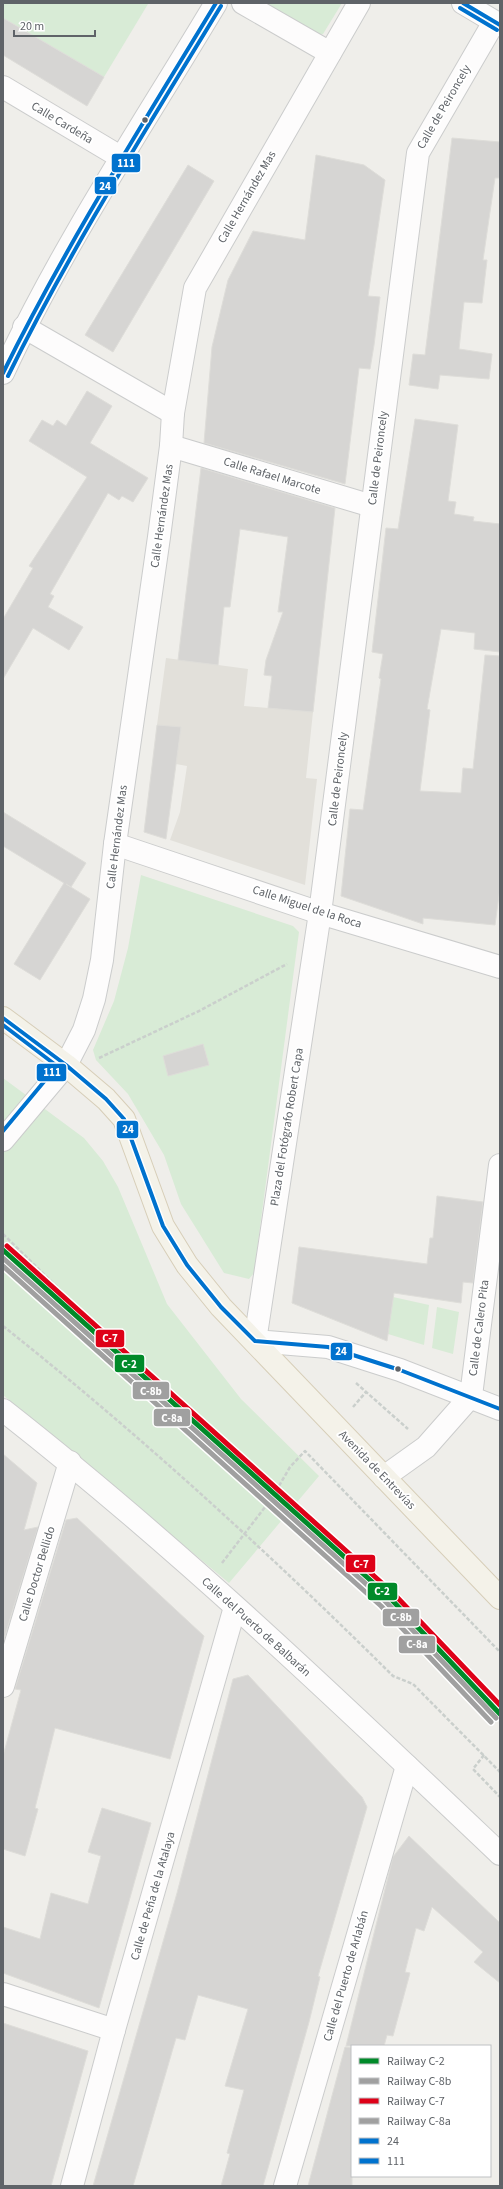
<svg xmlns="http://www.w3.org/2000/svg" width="503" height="2189" viewBox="0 0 503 2189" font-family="'Source Sans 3',sans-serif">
	<rect width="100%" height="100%" fill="#efeeea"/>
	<!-- education -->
	<path fill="#e2e0da" d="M166,658L248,669L244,706L313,712L306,778L317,779L305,885L170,840L180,812L187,766L176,764L181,727L157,725Z"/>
	<!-- green -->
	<g fill="#d8ebd6">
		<path d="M3,3H146L148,4L104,77L3,18Z"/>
		<path d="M258,3H342L323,34L311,37Z"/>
		<path d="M141,875L293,926L299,932L254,1273L249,1279L224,1273L181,1204L164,1155L128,1094L96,1060L93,1050L114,1001L128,948Z"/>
		<path d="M3,1078L84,1138L103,1161L118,1187L167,1304L241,1399L319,1476L229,1583L3,1395Z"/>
		<path d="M393,1297L429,1305L424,1345L388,1334Z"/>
		<path d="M437,1307L459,1312L453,1354L432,1348Z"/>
	</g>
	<!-- building -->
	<g fill="#d6d5d3" stroke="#deddd9">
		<path d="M3,18L104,77L87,106L3,55Z"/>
		<path d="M452,138L500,142V178H495L490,212L483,260H487L482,303L464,302L459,349L492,354L489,379L440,375L438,389L409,385L413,354L425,355Z"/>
		<path d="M316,155L364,165L385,180L368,296L380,297L374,345L370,369L359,368L345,484L204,443L212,347L228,280L253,231L305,240Z"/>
		<path d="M188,165L214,181L113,352L85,335Z"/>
		<path d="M87,391L112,406L90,443L148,478L133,502L122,496L119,500L108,493L50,594L54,596L48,607L83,627L69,650L33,628L3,679V619L33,568L29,566L87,477L29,441L42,420L53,426L57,420L66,426Z"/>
		<path d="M415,419L458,425L448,501L456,502L454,514L474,517L473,521L500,524V652L474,649L475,633L441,629L427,709L430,710L420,791L461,793L463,768L473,769L485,655L500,656V888L495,925L423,918V924L341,896L350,809L363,810L381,679L379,678L383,654L372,652L386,528L398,529Z"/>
		<path d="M201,468L335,508L313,712L268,708L272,676L264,675L266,660L283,612H278L288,537L240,529L230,607H224L218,665L178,660Z"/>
		<path d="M157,725L181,727L166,839L144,832Z"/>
		<path d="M3,812L86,863L71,887L66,884L90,899L40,980L14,964L64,883L3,846Z"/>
		<path d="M203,1044L209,1065L168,1076L163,1056Z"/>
		<path d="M437,1196L483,1202L473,1283L463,1282L461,1303L394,1293L387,1341L292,1303L299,1247L427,1264L430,1238H433Z"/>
		<path d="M3,1454L37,1483L24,1530L38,1527L3,1642Z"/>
		<path d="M77,1518L204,1636L170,1759L55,1728L35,1808L38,1809L25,1856L3,1849V1756L21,1690L15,1689L66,1520Z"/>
		<path d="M248,1675L362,1797L367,1807L318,1976L320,1977L309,2022L263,2186H221L230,2154L227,2153L244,2090L225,2086L248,2009L198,1995L185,2040L176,2038L133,2186H93L177,1893L233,1679Z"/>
		<path d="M102,1808L151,1823L99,2008L3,1973V1927L40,1939L51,1893L88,1904L101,1856L88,1852Z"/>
		<path d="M409,1836L500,1923V1983L474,1962L483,1952L432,1907L424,1931L416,1928L405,1972L410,1973L393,2036L387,2035L384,2046H346L393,1857Z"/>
		<path d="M3,2023L88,2051L51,2186H3Z"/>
		<path d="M345,2047L352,2048V2186H308Z"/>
	</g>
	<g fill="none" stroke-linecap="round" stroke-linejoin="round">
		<defs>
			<g id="minor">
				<path d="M243,3L330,53"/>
				<path d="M463,3L500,25"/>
				<path d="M494,22L418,153L320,913L255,1341L328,1347L400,1370L500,1409"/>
				<path d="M3,87L122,158"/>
				<path d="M24,327L173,413"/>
				<path d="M3,373C63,244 143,125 216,3"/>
				<path d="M171,446L372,506"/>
				<path d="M115,844L320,913L500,967"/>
				<path d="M3,1140L66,1065L84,1030L94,999L102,960L115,844L159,537L171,446L173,413L195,288L359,3"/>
				<path d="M384,1477L426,1447L471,1396L500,1165"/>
				<path d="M3,1686L70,1462"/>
				<path d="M3,1994L114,2030"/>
				<path d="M72,2186L114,2030L235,1607"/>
				<path d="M285,2186L407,1766"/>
			</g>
			<path id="tertiary" d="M3,1410C178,1547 339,1701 500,1854"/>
			<path id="primary" d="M3,1018L66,1065L106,1099L124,1119L163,1226L187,1265L221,1307L500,1598"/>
		</defs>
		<!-- minor casing -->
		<use href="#minor" stroke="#cbcccc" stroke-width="24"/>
		<!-- tertiary casing -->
		<use href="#tertiary" stroke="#cbcccc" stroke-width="24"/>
		<!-- primary casing -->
		<use href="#primary" stroke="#d7ceb8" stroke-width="24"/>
		<!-- path -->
		<g stroke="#cacfcc" stroke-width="2.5" stroke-dasharray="4 2" stroke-linecap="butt">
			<path d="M99,1058L199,1011L287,964"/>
			<path d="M3,1234L272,1498"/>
			<path d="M3,1326C139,1434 270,1554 393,1676L413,1684L500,1772"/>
			<path d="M356,1383L408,1429"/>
			<path d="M353,1407L366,1392"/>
			<path d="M222,1563L272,1498L290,1467L305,1451L500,1652"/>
			<path d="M484,1755L473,1769L500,1797"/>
		</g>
		<!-- minor -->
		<use href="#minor" stroke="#fdfcfc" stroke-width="22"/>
		<!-- tertiary -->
		<use href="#tertiary" stroke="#fdfcfc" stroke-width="22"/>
		<!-- primary -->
		<use href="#primary" stroke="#f4f2e9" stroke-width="22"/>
		<defs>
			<g id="bus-1">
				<path d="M463,3L500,25"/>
				<path d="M3,373C66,245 142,125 216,3"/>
				<path d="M3,1018L66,1065L106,1099L124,1119L163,1226L187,1265L221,1307L255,1341L328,1347L400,1370L500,1409"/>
			</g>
			<g id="bus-2">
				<path d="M460,8L497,30"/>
				<path d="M8,376C71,248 147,128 221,6"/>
				<path d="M3,1025L57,1066L3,1131"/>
			</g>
		</defs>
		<!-- bus-1 casing -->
		<use href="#bus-1" stroke="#fff" stroke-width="7"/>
		<!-- bus-2 casing -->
		<use href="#bus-2" stroke="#fff" stroke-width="7"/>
		<!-- bus-1 -->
		<use href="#bus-1" stroke="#0072ce" stroke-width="4"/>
		<!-- bus-2 -->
		<use href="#bus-2" stroke="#0072ce" stroke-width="4"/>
		<defs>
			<path id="rail-1" d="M3,1250L389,1597L500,1714"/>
			<path id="rail-2" d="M3,1258L385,1601L496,1718"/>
			<path id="rail-3" d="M7,1246L393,1593L500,1705"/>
			<path id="rail-4" d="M3,1266L381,1606L491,1722"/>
		</defs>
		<!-- rail-1 casing -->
		<use href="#rail-1" stroke="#fff" stroke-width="8"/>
		<!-- rail-2 casing -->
		<use href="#rail-2" stroke="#fff" stroke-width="8"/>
		<!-- rail-3 casing -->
		<use href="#rail-3" stroke="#fff" stroke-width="8"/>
		<!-- rail-4 casing -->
		<use href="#rail-4" stroke="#fff" stroke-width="8"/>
		<!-- rail-1 -->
		<use href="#rail-1" stroke="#008a29" stroke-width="5"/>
		<!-- rail-2 -->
		<use href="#rail-2" stroke="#a0a0a0" stroke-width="5"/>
		<!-- rail-3 -->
		<use href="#rail-3" stroke="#de0118" stroke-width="5"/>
		<!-- rail-4 -->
		<use href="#rail-4" stroke="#a0a0a0" stroke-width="5"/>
	</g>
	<!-- markers -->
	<g fill="#5f6368" stroke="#fff" stroke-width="1.5">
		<circle cx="145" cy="120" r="3.5"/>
		<circle cx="398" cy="1369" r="3.5"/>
	</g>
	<g text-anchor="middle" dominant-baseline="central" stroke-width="4" stroke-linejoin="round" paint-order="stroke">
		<!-- street labels -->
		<g font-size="12" fill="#5f6368" stroke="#fff">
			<text transform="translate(444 107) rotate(-60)">Calle de Peironcely</text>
			<text transform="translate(62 123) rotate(31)">Calle Cardeña</text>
			<text transform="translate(247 197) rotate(-60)">Calle Hernández Mas</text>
			<text transform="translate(378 458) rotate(-83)">Calle de Peironcely</text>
			<text transform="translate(272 476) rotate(17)">Calle Rafael Marcote</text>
			<text transform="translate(162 516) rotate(-82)">Calle Hernández Mas</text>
			<text transform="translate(338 779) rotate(-83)">Calle de Peironcely</text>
			<text transform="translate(117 837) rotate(-83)">Calle Hernández Mas</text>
			<text transform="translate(307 907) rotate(18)">Calle Miguel de la Roca</text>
			<text transform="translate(287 1127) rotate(-81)">Plaza del Fotógrafo Robert Capa</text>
			<text transform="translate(479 1328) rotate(-83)">Calle de Calero Pita</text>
			<text transform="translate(377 1470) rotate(46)">Avenida de Entrevías</text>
			<text transform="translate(37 1574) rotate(-73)">Calle Doctor Bellido</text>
			<text transform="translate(256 1627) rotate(42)">Calle del Puerto de Balbarán</text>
			<text transform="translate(153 1896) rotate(-74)">Calle de Peña de la Atalaya</text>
			<text transform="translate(346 1976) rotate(-74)">Calle del Puerto de Arlabán</text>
		</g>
	</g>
	<g stroke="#fff" stroke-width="1.5">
		<rect x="111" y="153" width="30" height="20" rx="4" fill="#0072ce"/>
		<rect x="94" y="176" width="23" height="19" rx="4" fill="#0072ce"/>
		<rect x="36" y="1063" width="31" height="19" rx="4" fill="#0072ce"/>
		<rect x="116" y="1120" width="23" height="19" rx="4" fill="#0072ce"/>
		<rect x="95" y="1329" width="30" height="19" rx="4" fill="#de0118"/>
		<rect x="330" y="1342" width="23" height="19" rx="4" fill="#0072ce"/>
		<rect x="114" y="1354" width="31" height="19" rx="4" fill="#008a29"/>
		<rect x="132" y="1381" width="38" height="19" rx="4" fill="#a0a0a0"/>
		<rect x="153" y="1408" width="38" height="19" rx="4" fill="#a0a0a0"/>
		<rect x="345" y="1554" width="31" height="19" rx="4" fill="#de0118"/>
		<rect x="367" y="1582" width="31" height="19" rx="4" fill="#008a29"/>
		<rect x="382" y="1608" width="38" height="19" rx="4" fill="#a0a0a0"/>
		<rect x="398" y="1635" width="38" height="19" rx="4" fill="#a0a0a0"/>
	</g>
	<g font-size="11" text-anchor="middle" font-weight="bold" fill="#fff">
		<text x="126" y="167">111</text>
		<text x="105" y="190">24</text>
		<text x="52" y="1076">111</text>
		<text x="128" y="1133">24</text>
		<text x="110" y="1342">C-7</text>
		<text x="341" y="1355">24</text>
		<text x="129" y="1368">C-2</text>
		<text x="151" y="1395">C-8b</text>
		<text x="172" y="1422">C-8a</text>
		<text x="361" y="1568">C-7</text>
		<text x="382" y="1595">C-2</text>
		<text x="401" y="1621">C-8b</text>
		<text x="417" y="1648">C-8a</text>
	</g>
	<!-- border -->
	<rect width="503" height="2189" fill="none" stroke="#5f6368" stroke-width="8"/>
	<!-- legend -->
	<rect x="351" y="2045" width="140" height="132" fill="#ffffff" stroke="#bfc1c3"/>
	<rect x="359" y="2058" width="20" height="6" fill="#008a29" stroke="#bfc1c3"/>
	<text x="387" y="2065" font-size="12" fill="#5f6368">Railway C-2</text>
	<rect x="359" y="2078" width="20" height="6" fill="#a0a0a0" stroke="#bfc1c3"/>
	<text x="387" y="2085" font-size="12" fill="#5f6368">Railway C-8b</text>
	<rect x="359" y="2098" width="20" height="6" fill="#de0118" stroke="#bfc1c3"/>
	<text x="387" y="2105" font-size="12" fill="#5f6368">Railway C-7</text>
	<rect x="359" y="2118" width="20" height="6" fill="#a0a0a0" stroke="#bfc1c3"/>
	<text x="387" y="2125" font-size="12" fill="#5f6368">Railway C-8a</text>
	<rect x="359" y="2138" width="20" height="6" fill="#0072ce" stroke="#bfc1c3"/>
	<text x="387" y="2145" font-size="12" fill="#5f6368">24</text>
	<rect x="359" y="2158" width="20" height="6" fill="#0072ce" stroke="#bfc1c3"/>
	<text x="387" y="2165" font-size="12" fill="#5f6368">111</text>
	<!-- scale -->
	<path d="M14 30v6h81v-6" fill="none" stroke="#5f6368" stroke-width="2"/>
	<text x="20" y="30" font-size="12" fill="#5f6368" stroke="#ffffff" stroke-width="3" paint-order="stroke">20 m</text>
</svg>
